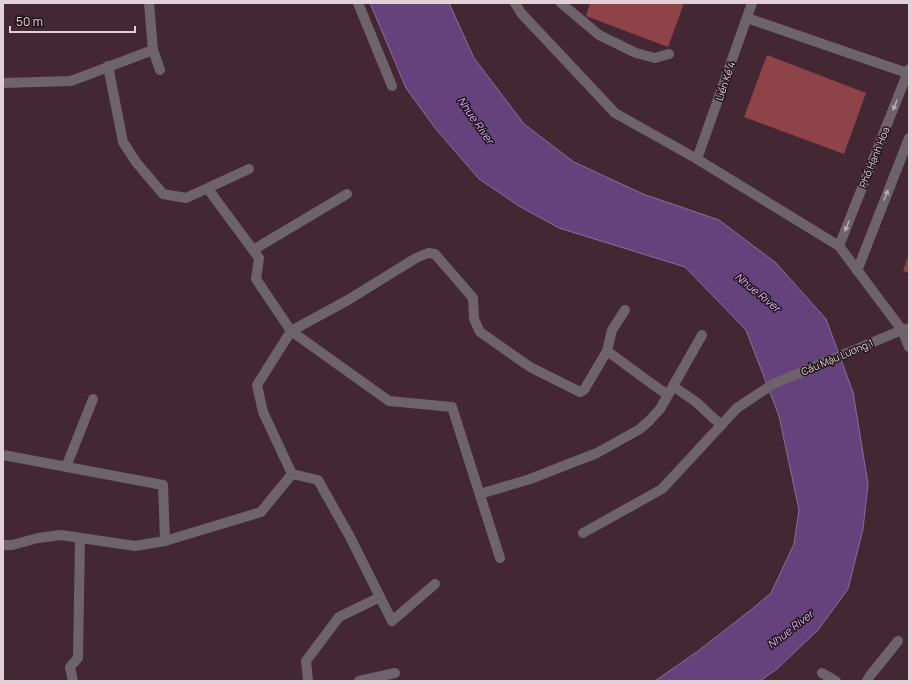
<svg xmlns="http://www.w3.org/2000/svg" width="912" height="684" viewBox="0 0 912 684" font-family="Manrope,sans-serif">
	<rect width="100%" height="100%" fill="#432732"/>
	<!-- water -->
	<path fill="#66427d" stroke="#8c6d98" d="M370,3H449L474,58L524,124L574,162L643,194L719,220L776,263L826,319L853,392L868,484L863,529L848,589L818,630L777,669L760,681H655L698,651L752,609L771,593L794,544L799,510L779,416L746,330L685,267L559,228L519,206L479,179L435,128L406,88Z"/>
	<!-- building -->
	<g fill="#8d4347">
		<path d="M590,3H684L668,47L586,16Z"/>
		<path d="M767,55L866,93L844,154L744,117Z"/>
		<path d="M909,253V273L903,271Z"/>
	</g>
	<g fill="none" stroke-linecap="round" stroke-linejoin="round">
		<!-- minor -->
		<g stroke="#6e626b" stroke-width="10">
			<path d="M149,3L153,50L160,70"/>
			<path d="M358,3L392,86"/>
			<path d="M515,3L521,13L615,113L697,159L839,246L902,330L909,347"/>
			<path d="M561,3L599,35L636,53L655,58L669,54"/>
			<path d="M747,18L907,73"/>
			<path d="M108,66L123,142L136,162L163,194L186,198L249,169"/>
			<path d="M3,83L71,81L153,50"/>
			<path d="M697,159L752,3"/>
			<path d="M208,189L259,258L256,279L291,331L389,401L452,407L500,558"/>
			<path d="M839,246L909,69"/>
			<path d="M253,250L347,194"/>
			<path d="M857,271L909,138"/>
			<path d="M607,351L612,330L625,310"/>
			<path d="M673,386L696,402L721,425"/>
			<path d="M3,455L163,485L165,541L261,512L292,474"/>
			<path d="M66,467L93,399"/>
			<path d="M480,494L530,479L561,467L597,453L640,429L650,420L660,409L702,335"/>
			<path d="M583,533L662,489L737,408L773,384L902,330L909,328"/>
			<path d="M3,545H12L38,538L61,535L135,546L165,541"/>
			<path d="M435,584L392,621L350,537L318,480L292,474L263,412L257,385L291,331L348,300L416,258L428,253L435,254L473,298L474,319L480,332L530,367L580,392L584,390L607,351C628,366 647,381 668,395"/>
			<path d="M822,673L836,681"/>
			<path d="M73,681L70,667L78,658L80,538"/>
			<path d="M308,681L306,661L339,617L380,597"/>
			<path d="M359,681L395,673"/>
			<path d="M867,681L869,677L898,641"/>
		</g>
	</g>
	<!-- one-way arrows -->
	<defs><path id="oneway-solid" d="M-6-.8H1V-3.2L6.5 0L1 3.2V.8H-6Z"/></defs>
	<g fill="#baaab1">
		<use href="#oneway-solid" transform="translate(895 105) rotate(112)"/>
		<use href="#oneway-solid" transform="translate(886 195) rotate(-69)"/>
		<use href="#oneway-solid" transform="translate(847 226) rotate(112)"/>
	</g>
	<g text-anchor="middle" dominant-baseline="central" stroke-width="3" stroke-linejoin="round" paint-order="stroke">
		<!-- street labels -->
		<g font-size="10" fill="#e3d0d6" stroke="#211419">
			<text transform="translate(725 81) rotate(-71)">Liền Kề 4</text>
			<text transform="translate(874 157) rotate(-68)">Phố Hạnh Hoa</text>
			<text transform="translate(837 357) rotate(-23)">Cầu Mậu Lương 1</text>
		</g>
		<!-- water labels -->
		<g font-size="11" font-style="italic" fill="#d9b0f5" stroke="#211419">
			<text transform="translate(476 120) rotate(55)">Nhue River</text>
			<text transform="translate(758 292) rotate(39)">Nhue River</text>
			<text transform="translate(790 629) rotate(-38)">Nhue River</text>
		</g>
	</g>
	<!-- border -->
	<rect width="912" height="684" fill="none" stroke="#e3d0d6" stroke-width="8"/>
	<!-- scale -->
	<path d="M10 26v6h125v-6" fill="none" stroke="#e3d0d6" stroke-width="2"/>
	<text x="16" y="26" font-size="12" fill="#e3d0d6" stroke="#211419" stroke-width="3" paint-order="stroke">50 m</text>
</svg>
